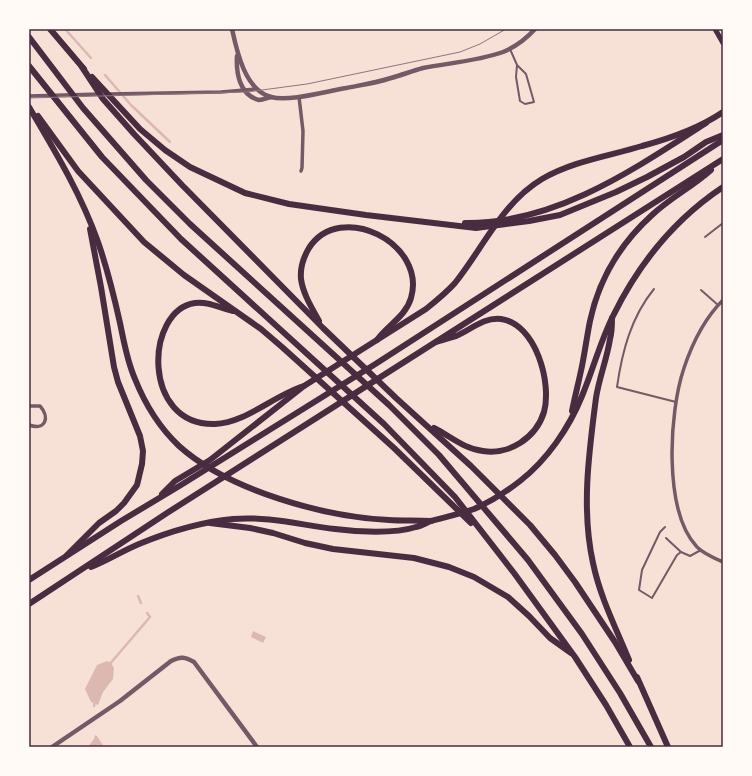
<svg xmlns="http://www.w3.org/2000/svg" width="752" height="776" viewBox="0 0 752 776" font-family="'PT Sans',sans-serif">
	<rect width="100%" height="100%" fill="#f7e1d7"/>
	<!-- water -->
	<g fill="#dcb8b0">
		<path d="M253,631L266,637L263,643L251,637Z"/>
		<path d="M107,661L111,663L114,668L113,679L103,692L98,705L91,702L85,689L97,665Z"/>
		<path d="M95,735L97,736L104,747H88L94,739Z"/>
	</g>
	<g fill="none" stroke-linecap="round" stroke-linejoin="round">
		<!-- stream -->
		<g stroke="#dcb8b0" stroke-width="2.5">
			<path d="M65,29L91,58"/>
			<path d="M105,75L131,105L170,142"/>
			<path d="M138,596L141,603"/>
			<path d="M109,665L150,617L147,613"/>
			<path d="M94,706L95,700"/>
		</g>
		<!-- service -->
		<g stroke="#755966" stroke-width="2">
			<path d="M510,49L517,65L516,77L520,101L525,104L534,102L526,74L517,65"/>
			<path d="M705,237L723,223"/>
			<path d="M654,289C631,317 622,352 617,387L676,402"/>
			<path d="M701,290L718,305"/>
			<path d="M665,527L660,532L642,570L639,590L652,598L677,555L681,552L690,556L701,550"/>
			<path d="M666,538L681,552"/>
		</g>
		<!-- minor -->
		<g stroke="#755966" stroke-width="3.5">
			<path d="M108,94L221,92L257,89"/>
			<path d="M29,96L100,94"/>
			<path d="M299,97L303,131L302,168L301,171"/>
			<path d="M723,300C705,318 692,344 684,368C669,412 663,511 697,547C704,554 714,558 723,562"/>
			<path d="M29,406H40C50,417 46,431 29,425"/>
		</g>
		<!-- tertiary -->
		<g stroke="#755966" stroke-width="4.5">
			<path d="M232,29C237,52 245,90 271,97C289,102 327,91 346,88C361,85 376,83 391,78C402,75 412,71 423,68C449,63 478,61 503,52C515,47 526,39 535,29"/>
			<path d="M237,56C236,72 239,95 259,100C263,100 267,98 271,97"/>
			<path d="M52,747L120,701L171,661C181,656 185,657 194,662L257,747"/>
		</g>
		<!-- secondary -->
		<path stroke="#4a2c40" stroke-width="5" d="M715,29L723,43"/>
		<!-- trunk -->
		<g stroke="#4a2c40" stroke-width="6">
			<path d="M572,411C575,396 579,381 582,366C585,351 587,336 590,321C599,279 621,243 652,215C670,198 692,187 711,170"/>
			<path d="M162,494L175,481L210,460L229,445L304,386L426,309C436,301 446,293 455,283C483,248 502,203 542,179C573,161 609,156 642,146C668,139 701,127 723,112"/>
			<path d="M91,567C107,561 122,551 139,544C168,532 201,522 233,519C267,516 301,525 335,529C358,532 394,534 416,527C421,526 426,523 431,521C446,517 460,514 474,509C490,502 506,492 520,481C547,460 569,428 582,396C593,370 600,342 613,316C638,265 675,219 723,187"/>
			<path d="M29,580L121,521L181,485L377,363L723,140"/>
			<path d="M29,604L167,513L723,159"/>
		</g>
		<!-- motorway -->
		<g stroke="#4a2c40" stroke-width="6">
			<path d="M50,29L84,69"/>
			<path d="M29,37L83,108L146,180L190,224L389,405L439,455L528,560L582,634L620,693L651,747"/>
			<path d="M29,66L102,157L181,239L384,424L455,497L514,573L575,657L606,705L630,747"/>
			<path d="M82,67L103,99L134,134L182,185L323,328L396,398L471,466L530,525L555,555L575,582L615,642L638,681"/>
			<path d="M92,77L140,129L165,150L190,167L245,193L289,204L366,215L476,228L529,221L560,215L616,192L647,177L684,157L706,142L723,135"/>
			<path d="M29,107C55,151 81,194 98,242C107,268 114,296 120,323C124,342 127,361 135,379C145,404 160,428 179,446C228,490 324,517 389,520C403,521 417,520 431,521"/>
			<path d="M38,116L78,171L144,242L184,275L261,329L282,347L394,448L471,523"/>
			<path d="M465,223C555,224 633,170 706,123"/>
			<path d="M233,311C220,308 208,301 195,303C145,310 141,426 215,424C246,423 274,395 304,386"/>
			<path d="M612,318C612,325 612,332 610,339C607,359 599,378 596,398C589,452 581,509 593,563C600,597 616,628 629,660"/>
			<path d="M319,321C312,308 303,294 301,279C300,268 303,258 309,248C340,200 427,243 411,298C406,316 387,326 377,340"/>
			<path d="M434,428C450,436 464,449 483,451C496,453 509,450 520,443C531,436 540,425 544,412C552,383 536,324 501,319C483,317 471,330 456,336C449,338 442,340 436,342"/>
			<path d="M210,523L250,528L273,533L305,543L333,549L414,558L449,567L474,577L508,597L529,616L550,638L571,653"/>
			<path d="M67,555L99,523L116,511L124,503L137,485L142,464L143,451L140,436L118,382L114,367L101,287L90,229"/>
			<path d="M637,677L668,747"/>
		</g>
		<!-- tram -->
		<path stroke="#8f747c" stroke-width="1" d="M29,98L247,92L307,84L460,52L480,44L506,29"/>
	</g>
	<!-- border -->
	<rect width="752" height="776" fill="none" stroke="#fffaf5" stroke-width="60"/>
	<rect x="30" y="30" width="692" height="716" fill="none" stroke="#4a2c40" stroke-width="1.5"/>
</svg>
